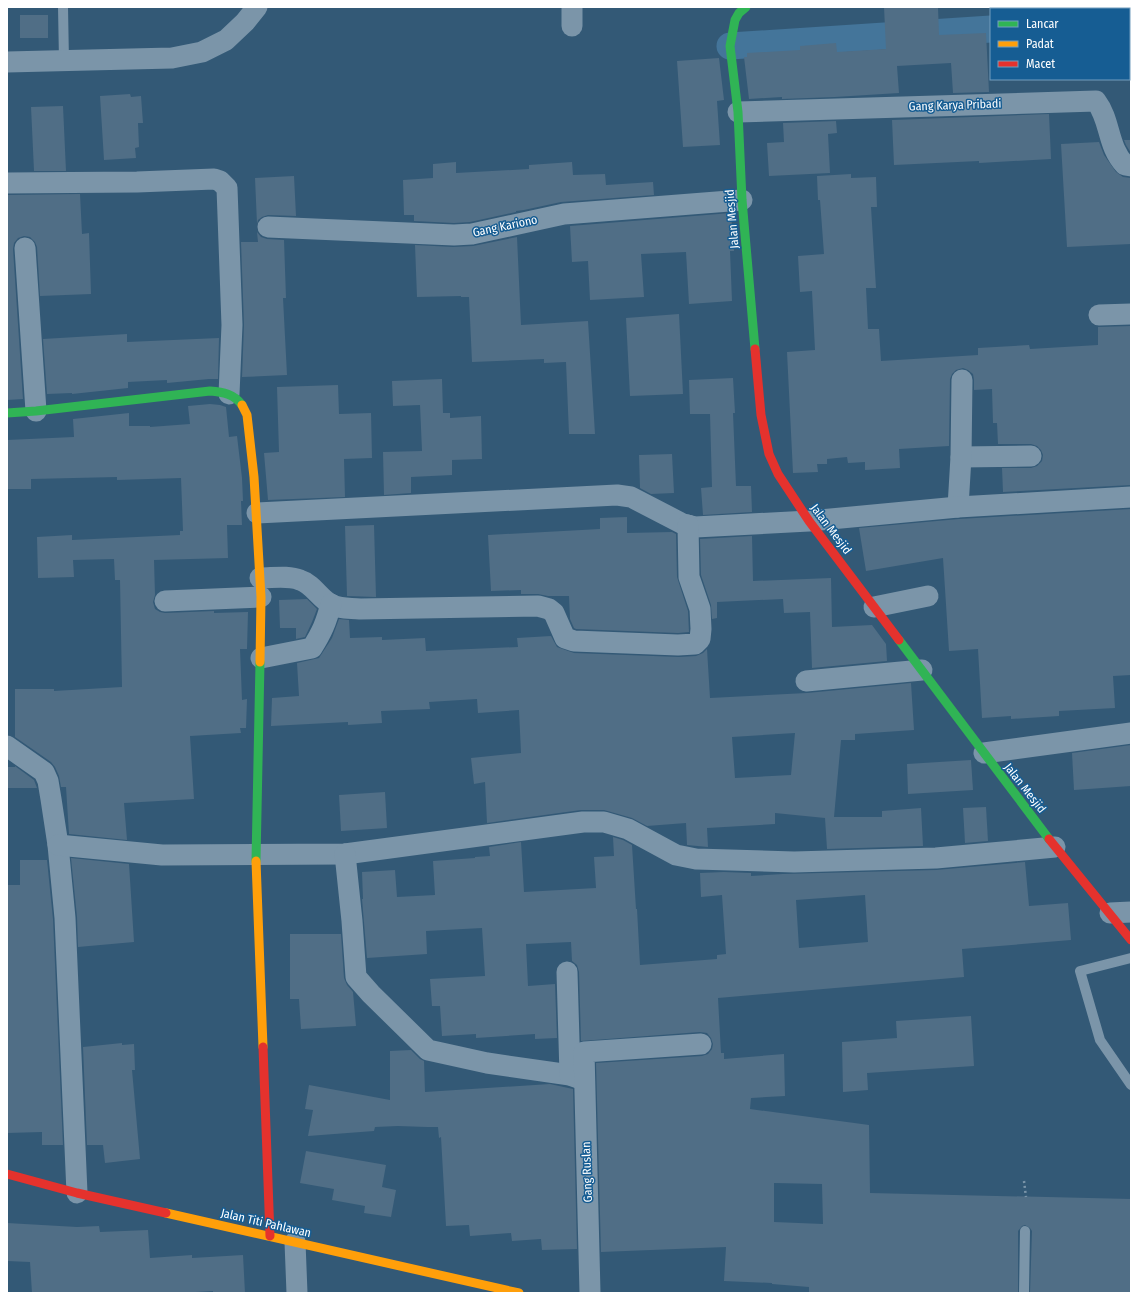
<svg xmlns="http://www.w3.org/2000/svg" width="1138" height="1300" viewBox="0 0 1138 1300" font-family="'Fira Sans Condensed',sans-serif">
	<rect width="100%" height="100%" fill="#335976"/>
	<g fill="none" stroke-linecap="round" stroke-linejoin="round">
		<!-- canal -->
		<g stroke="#44759a" stroke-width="27">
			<path d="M1129,21H1131"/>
			<path d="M730,46L991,29"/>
		</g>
	</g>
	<!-- building -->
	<g fill="#506e86" fill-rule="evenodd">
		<path d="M884,7H938L939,35L986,33L989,92L953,93L951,63L897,66L899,93L835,97L782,99V97L749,99L744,57H747V53L800,50V46L836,43L837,52L886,49Z"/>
		<rect x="20" y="15" width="28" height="23"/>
		<path d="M719,58L724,100L717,101L720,145L683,147L677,61Z"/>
		<path d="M130,94L131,97L141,96L143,123H138L139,147L135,148L136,158L104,160L100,96Z"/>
		<path d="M63,106L66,171H34L31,107Z"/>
		<path d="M1049,114L1051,159L979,163V161L894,165L892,120Z"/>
		<path d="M836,121L837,133L828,134L830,173L769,176L767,143L784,142L783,123Z"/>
		<path d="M1124,140H1131V153L1126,145Z"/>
		<path d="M1099,142L1104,155L1116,172L1123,177L1131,178V244L1067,247L1061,144Z"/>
		<path d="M456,162V173L529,169V165L572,162L573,175L605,174L606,185L653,182L654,195L561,202L524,210L516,211V212L470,222L454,223L414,221V215H404L403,180L433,178V164Z"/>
		<path d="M851,174V178L876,177L877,207H871L876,288H866L868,329H879L881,361L978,355V348L1029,345L1030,349L1098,345V327L1131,326V485L1003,492L1002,468H1031L1037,466L1042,461L1043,455L1041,450L1037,446L1031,444H998L997,423H993L992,389L974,390V380L973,374L968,370L963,368L956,370L952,374L950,379L949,446L899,449L900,468L865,470V462L848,463L847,457L827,459V464H817L818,472L793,473L787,352L815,350L812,291L800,292L798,256L824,254L820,200H818L817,176Z"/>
		<path d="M294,176L296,216L268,215L262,217L258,220L257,224L255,178Z"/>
		<path d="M80,194L82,234L89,233L91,294L40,296L37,247L35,242L30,237L24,236L18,238L14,243L13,249L23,399L7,400V195Z"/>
		<path d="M731,213L734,251H730L732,301L689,304L686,252L641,254L644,297L590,300L588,261L572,262L570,226Z"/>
		<path d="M257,232L261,237L267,239L284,240L286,298H283L287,375L242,377L244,325L241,242H258Z"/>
		<path d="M517,237L521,325L588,321L595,434H569L566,362L544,363V359L472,362L469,297H461V296L417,297L415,245L453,247L473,246Z"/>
		<path d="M679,314L683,394L630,396L626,318Z"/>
		<path d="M127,334V342L219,338L218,379H209L167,383V380L128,382V388L72,394V393L47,394L43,339Z"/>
		<path d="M733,378L735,413H733L736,486H751L752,512L703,515L701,488L712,487L710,414H690L689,380Z"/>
		<path d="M442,379L443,413H450V418L481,416L482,459L452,460V475L411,477V493L384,495L383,452L422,451L420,405L393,406L392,381Z"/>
		<path d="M338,385L339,414L371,413L372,458L344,459L345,497L268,500L264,453L279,452L277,387Z"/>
		<path d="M210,404L220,405L226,407L229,437L237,436L242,478L243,501H241L242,525H227L228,558L154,560L155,595L153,602L155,609L160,612L165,613L214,611V613L248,612L247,649H240L242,700L247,699L246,728H240L241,733L190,736L194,799L124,803L127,840L69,834L66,787H61L59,776L55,767L51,762L15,737V689H54V691L122,687L120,580H115L114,559L73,560L74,577L38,578L37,537L72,535V540L180,535V531H183L181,478L117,480V477L31,479V489H7V440L74,437L73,419L129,413V426H150V427L190,424L188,406Z"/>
		<path d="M672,454L674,493L651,494L640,488L639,455Z"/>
		<path d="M1131,509V675L1113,676L1115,708L1059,711V716L1011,719V716L982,718L978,649L949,651L943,558L866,571L859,528L959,519Z"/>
		<path d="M627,517V533L672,532L676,534L677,577L688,611L689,632L678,633L576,629L574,628L570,619L569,596H548L538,594H521V590L491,591L488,535L600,529V518Z"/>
		<path d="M374,525L376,597L347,596L345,526Z"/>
		<path d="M752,536L753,581L831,578L832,627L872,625L886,644L887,661L812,668L810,612L784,613L783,599L717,602V618L712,619L711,605L701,575L700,539Z"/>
		<path d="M307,599L317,609L312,622L305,637L296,639V628H280L279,600Z"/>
		<path d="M339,619L349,620L350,638L382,637V640L425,638L426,651L518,647L517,638L551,636L557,647L574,653L679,657L696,656L703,653L707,649L710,698L807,693L911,683L914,730L855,734V740H841L834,817H882V811L921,808L923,846L827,849L825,818L775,813V824L707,828L708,847L687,845L686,823L647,826L632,818L604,810H581L487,823L485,782L474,784L471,758L521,753L519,710L478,713L477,699L429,702L430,709L381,711L382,723L348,725V722L271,726L272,698L299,696L297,663L319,658L332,638ZM795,733L791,775L735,778L732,737Z"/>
		<path d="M1131,745V786L1074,790L1072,753Z"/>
		<path d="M971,760L973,790L908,794L907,764Z"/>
		<path d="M15,766L34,780L37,788H7V767H15Z"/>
		<path d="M385,792L387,828L341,831L339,795Z"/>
		<path d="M986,807L988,841L965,843L963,808Z"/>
		<path d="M613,837L623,840L632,845L636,909H637L640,965L717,959V955L726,954L722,895L701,897L700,873L724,872L751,873V876L783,874L936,870L1025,862L1029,906L1068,903L1071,940L962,949L964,977L718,998L721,1053H724V1059L784,1054L785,1096L751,1098L750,1109L869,1125L870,1193L1131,1199V1293H1030L1032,1231L1030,1228L1025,1225L1022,1226L1018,1231V1293H809V1287L772,1284V1283L724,1281L726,1247L601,1252L596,1063L702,1056L708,1054L712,1049L713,1044L711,1038L707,1033L700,1032L581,1041L579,972L577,965L572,961L571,942L526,944L528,986L555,984L557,1038L535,1039V1034L476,1038V1034L442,1036L440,1006H432L430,979L485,976L482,928L426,931L427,954L367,958L362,899H363L362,872L395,870L397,897L435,895L433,861L475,858V857L490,856L489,847L521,842L524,892L596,888L594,857L614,856ZM865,895L868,942L799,948L796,900ZM774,1183L822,1184L823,1224L774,1222Z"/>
		<path d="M71,858L129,864L134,942L78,947L77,917Z"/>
		<path d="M20,860H47L53,919L63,1145H42V1132L7,1133V885H20Z"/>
		<path d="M290,934H341L344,978L347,985L353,992L356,1026L301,1029L299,999H290Z"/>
		<path d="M971,1016L974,1066L867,1073L868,1090L843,1092L842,1042L897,1038L896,1021Z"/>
		<path d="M122,1043V1045L134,1044L135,1070H132L140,1159L105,1163L103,1145H87L83,1047Z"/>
		<path d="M411,1050L420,1059L424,1061L425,1092L550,1084L573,1089L577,1249L542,1250L541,1239L512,1241L511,1233L470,1236L469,1225L446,1226L441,1137L439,1138L438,1127H427L398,1126L375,1127L374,1131L308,1136L313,1110L305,1109L309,1085L390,1100V1051Z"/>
		<path d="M306,1151L386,1165L382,1187L396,1190L391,1217L364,1213L365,1206L332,1200L334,1189L300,1183Z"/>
		<path d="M7,1223L77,1227L99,1226L100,1232L148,1230L150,1258L192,1255V1258L243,1255L245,1293H213V1291L179,1293H32L30,1262L7,1261Z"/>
	</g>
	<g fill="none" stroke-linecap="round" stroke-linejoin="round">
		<!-- path -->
		<path stroke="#7b95a9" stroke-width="2.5" stroke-dasharray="2 3" stroke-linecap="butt" d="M1024,1181L1026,1197"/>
		<!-- lane -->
		<g stroke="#7b95a9" stroke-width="10">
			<path d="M63,7L64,61"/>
			<path d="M1131,958L1080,971L1100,1040L1131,1085"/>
			<path d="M1024,1293L1025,1231"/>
		</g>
		<!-- street -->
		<g stroke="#7b95a9" stroke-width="21">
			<path d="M572,7V26"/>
			<path d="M1031,7V9"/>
			<path d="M7,62L172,58L202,52L226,40L245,22L257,7"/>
			<path d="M738,112L1096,101C1111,121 1107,146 1125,165L1131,166"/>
			<path d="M7,183L137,182L214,179L220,181L227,188L232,325L229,394"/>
			<path d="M268,227L454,235L472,234L564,214L742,200"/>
			<path d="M25,248L36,411"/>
			<path d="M1099,315L1131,314"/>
			<path d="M961,457L1031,456"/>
			<path d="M958,507L961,457L962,380"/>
			<path d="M257,513L617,495L631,497L683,524L695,527L809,521L958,507L1131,497"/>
			<path d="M260,578C273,578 288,575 300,580C313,584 320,599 332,605C340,609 350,608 360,609L538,606L549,609L554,613L565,638L574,641L678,645L695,644L700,639L701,629L700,609L689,577L688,525"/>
			<path d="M165,601L261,597"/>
			<path d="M874,607L928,596"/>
			<path d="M261,658L312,648C322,632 326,623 331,604"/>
			<path d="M806,681L922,670"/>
			<path d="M7,746L44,772L48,781L51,799L58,845L65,918L77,1193"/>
			<path d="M984,753L1131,733"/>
			<path d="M58,845L162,855L345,854L583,822H604L628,829L676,855L696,859L794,862L936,858L1055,847"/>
			<path d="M345,854L352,921L356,977L371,994L428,1050L487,1063L570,1075L584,1080"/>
			<path d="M1110,913L1131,912"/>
			<path d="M567,972L570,1075"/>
			<path d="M295,1242L297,1293"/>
			<path d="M590,1293L584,1052L701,1044"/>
		</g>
		<!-- fast -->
		<g stroke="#30b455" stroke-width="9">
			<path d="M746,7L739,13L735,20L730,46L738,112L742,200L755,349"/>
			<path d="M7,413L36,411L210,391C223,392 234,394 242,405"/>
			<path d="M899,640L1049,839"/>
			<path d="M256,861L260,662"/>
		</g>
		<!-- slow -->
		<g stroke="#ff9f0a" stroke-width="9">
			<path d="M242,405L247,415L254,477L261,597L260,662"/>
			<path d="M256,861L263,1047"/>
			<path d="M166,1213L519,1293"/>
		</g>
		<!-- jam -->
		<g stroke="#e5322d" stroke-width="9">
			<path d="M755,349L761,415L769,454L778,474L809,521L899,640"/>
			<path d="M1049,839L1131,940"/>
			<path d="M263,1047L270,1236"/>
			<path d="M7,1174L77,1193L166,1213"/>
		</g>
	</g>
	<g text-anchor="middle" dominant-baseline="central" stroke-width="3" stroke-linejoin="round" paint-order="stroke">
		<!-- street labels -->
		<g font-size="12" fill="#fff" stroke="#165d93">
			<text transform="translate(955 105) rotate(-2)">Gang Karya Pribadi</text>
			<text transform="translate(732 219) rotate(-95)">Jalan Mesjid</text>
			<text transform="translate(505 226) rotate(-12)">Gang Kariono</text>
			<text transform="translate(831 529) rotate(53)">Jalan Mesjid</text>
			<text transform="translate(1025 788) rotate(52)">Jalan Mesjid</text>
			<text transform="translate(587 1172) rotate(-92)">Gang Ruslan</text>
			<text transform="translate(266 1223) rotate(13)">Jalan Titi Pahlawan</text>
		</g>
	</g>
	<!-- border -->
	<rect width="1138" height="1300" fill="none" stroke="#ffffff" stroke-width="16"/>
	<!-- legend -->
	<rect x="990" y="8" width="140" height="72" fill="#165d93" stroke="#739ebe"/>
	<rect x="998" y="21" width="20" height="6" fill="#30b455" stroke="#739ebe"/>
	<text x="1026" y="28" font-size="12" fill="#ffffff">Lancar</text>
	<rect x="998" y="41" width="20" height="6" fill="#ff9f0a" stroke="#739ebe"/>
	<text x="1026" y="48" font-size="12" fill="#ffffff">Padat</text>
	<rect x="998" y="61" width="20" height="6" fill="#e5322d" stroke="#739ebe"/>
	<text x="1026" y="68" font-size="12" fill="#ffffff">Macet</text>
</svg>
